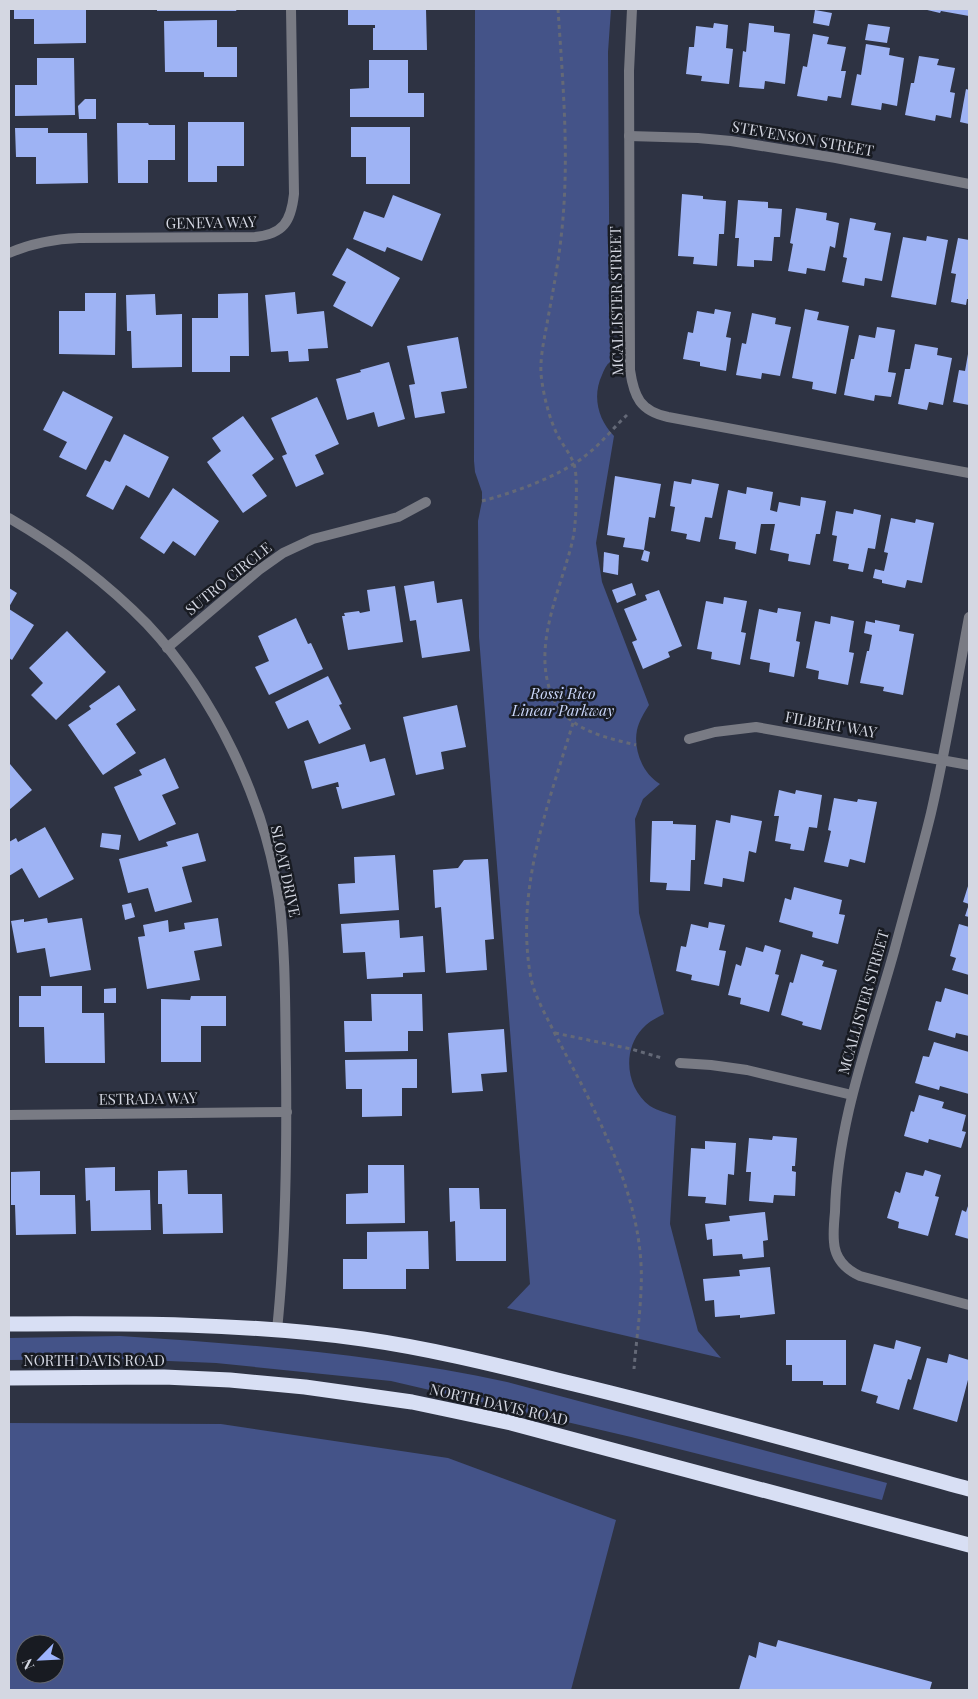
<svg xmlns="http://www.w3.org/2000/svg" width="978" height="1699" viewBox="0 0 978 1699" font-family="'Playfair Display',serif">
	<rect width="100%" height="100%" fill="#2e3343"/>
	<!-- green -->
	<g fill="#445388" fill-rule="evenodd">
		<path d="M475,9H611L608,52L610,362C606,365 604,370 602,375C592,396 598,420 614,436L596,543L602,582L649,705C644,713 639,721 637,730C633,750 643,774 660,784L643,799L635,819L639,913L664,1014C656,1018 648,1022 642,1029C622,1051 626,1088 650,1106C658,1111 667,1113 676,1116L670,1224L698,1331L721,1358L507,1308L530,1284L479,637L478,521L482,501V492L475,472L474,461Z"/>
		<path d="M120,1336C249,1344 381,1355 507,1382L887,1483L882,1500L631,1437L391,1381L216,1363L121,1359L9,1360V1338Z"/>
		<path d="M9,1423L221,1424L448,1458L616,1520L571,1690H9ZM25,1644H55V1674H25Z"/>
	</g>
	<!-- building -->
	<g fill="#9eb3f4">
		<path d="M14,9H86V43L34,44V19H14Z"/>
		<path d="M157,9H237L236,11H157Z"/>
		<path d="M348,9H426L427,50H373V28H375V25H348Z"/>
		<path d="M923,9H969V16L941,11L940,13Z"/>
		<path d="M815,10L832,13L829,26L813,23Z"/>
		<path d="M217,20V47H237V77H204V72H165L164,21Z"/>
		<path d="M714,23L728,25L726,48L733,49L729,84L701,81L702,76L686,74L689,47H694L696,26L713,28Z"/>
		<path d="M749,23L774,26V32L790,34L785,84L765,81L764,89L739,87L743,51L746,52Z"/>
		<path d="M868,24L890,27L887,43L865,40Z"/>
		<path d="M813,34L829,37L827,44L846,47L841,71H846L841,98L828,96L827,101L797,96L803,66L807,67Z"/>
		<path d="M866,44L890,48L889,55L904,58L897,106L882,103L881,110L851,105L857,74L861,75Z"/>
		<path d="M919,56L939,59L937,65L955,68L950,92L955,93L951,118L936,115L935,121L905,115L911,83H914Z"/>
		<path d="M37,58H74L75,115L15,116V85H37Z"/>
		<path d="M369,60H408V93H424V117H350V89L369,88Z"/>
		<path d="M966,89L969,90V124L960,122Z"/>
		<path d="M85,99H96V119H79L78,106Z"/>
		<path d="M188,122H244V166H217V182H188Z"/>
		<path d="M117,123H148L149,125H175V160H148V183H118Z"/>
		<path d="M351,127H410V184H366V157H351Z"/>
		<path d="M15,128H48V133H87L88,183L36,184V157H16Z"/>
		<path d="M682,194L703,196V199L726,201L724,234H719L717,266L693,264L694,257L678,256Z"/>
		<path d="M393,195L441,214L422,261L387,247L385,252L353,239L364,211L384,218Z"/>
		<path d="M738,200L768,202V208L782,209L780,237H774L772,261L754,260V267L737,266L739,238H735Z"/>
		<path d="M796,208L827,213L826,220L839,223L835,248L830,246L825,271L807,268L806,274L788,271L793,244L790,243Z"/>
		<path d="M850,218L876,223L874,230L891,233L882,281L865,278L864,286L842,282L847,258L843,257Z"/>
		<path d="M927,236L948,240L936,305L891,297L903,237L926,241Z"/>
		<path d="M958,238L969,240V299H967L966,305L951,302L956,274L951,273Z"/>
		<path d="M347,248L400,278L372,327L333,306L346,282L332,275Z"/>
		<path d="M295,292L297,314L324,311L328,348L308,349L309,361L289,362L288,351L271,352L265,295Z"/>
		<path d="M85,293H116L115,355L59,354V311H85Z"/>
		<path d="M248,293L249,356H230V372H192V318H218V294Z"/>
		<path d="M155,294L156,315L182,314V367L132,368L131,331H127L126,295Z"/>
		<path d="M715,309L731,312L726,337L731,338L726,371L700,366V362L683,359L688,332L693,333L697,311L714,314Z"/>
		<path d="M805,309L819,312L817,320L849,326L836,394L812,389L813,382L792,378Z"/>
		<path d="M752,313L776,318L775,324L791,327L780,376L762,373L761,379L736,375L742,343L746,344Z"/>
		<path d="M877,327L895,330L888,372L896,373L891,397L875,395L874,401L844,395L851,359H854L859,335L875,338Z"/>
		<path d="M458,337L467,388L441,392L445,413L415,418L409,385L415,384L407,346Z"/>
		<path d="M915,344L938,348L937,355L952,358L943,405L929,402L927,410L898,404L905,369H910Z"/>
		<path d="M968,354L969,355V405L953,402L959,370L965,371Z"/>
		<path d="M389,362L405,419L378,427L374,412L347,420L336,379L361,372L360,370Z"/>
		<path d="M63,391L113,417L86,470L59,457L67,442L43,430Z"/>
		<path d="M317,397L339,444L315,455L324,474L296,487L282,456L287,454L271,418Z"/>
		<path d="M243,416L274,459L252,475L267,496L243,513L207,462L221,451L212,438Z"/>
		<path d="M124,434L169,457L149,498L126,485L113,510L86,496L105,460L110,462Z"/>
		<path d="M615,476L661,484L655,518L649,517L644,550L623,547L625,538L607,535Z"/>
		<path d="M692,479L719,484L712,518L705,517L700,542L686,539L687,534L671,531L675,507L670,506L674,481L691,484Z"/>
		<path d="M747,487L773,492L770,510L777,512L779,502L800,506L801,497L826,501L820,534H816L810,565L788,561L789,554L770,550L775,524H761L756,554L735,549L736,542L719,539L728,490L746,494Z"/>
		<path d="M173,488L219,521L195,556L173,541L164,554L140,538Z"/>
		<path d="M854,509L881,515L875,549L868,548L863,572L848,569L849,564L833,561L837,536L832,535L836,511L853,514Z"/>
		<path d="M891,518L915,523L916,519L934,523L922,583L907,580L905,588L882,583V580L873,578L875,569L884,571L888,553L884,552Z"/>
		<path d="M644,550L650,552L648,562L641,560Z"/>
		<path d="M604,552L619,555L618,575L603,572Z"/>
		<path d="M434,581L437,603L462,599L470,651L422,658L416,620L410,621L404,586Z"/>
		<path d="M632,583L636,595L617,603L612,590Z"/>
		<path d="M395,586L403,642L348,650L342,616H345L344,613L359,611L360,613L370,611L367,590Z"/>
		<path d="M9,588L17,593L9,607Z"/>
		<path d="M659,590L682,646L668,652L670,657L643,669L632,642L637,640L624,609L647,600L645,595Z"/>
		<path d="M724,597L747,601L741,632L746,633L740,665L711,659L712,652L697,649L706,601L723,604Z"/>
		<path d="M778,608L801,612L796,641L800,642L794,677L769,672L770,663L750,659L759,609L777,613Z"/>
		<path d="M9,609L34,625L12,660L9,658Z"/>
		<path d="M831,616L854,621L849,652L854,653L848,685L818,679L819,671L806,668L815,621L830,624Z"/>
		<path d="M296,618L308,644L311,643L323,669L269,695L255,667L269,661L258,636Z"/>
		<path d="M875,620L900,625L899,631L914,634L903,695L883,691L884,687L860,683L867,651H869L872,635L864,633L866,621L875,623Z"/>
		<path d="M67,631L106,672L56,720L31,695L43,683L29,668Z"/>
		<path d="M328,676L342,704L339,705L351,729L319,744L308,720L288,729L275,702Z"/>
		<path d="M119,685L136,710L116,724L136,753L103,775L68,725L91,709L89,706Z"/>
		<path d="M457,705L466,747L441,752L444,769L416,775L403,717Z"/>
		<path d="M365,744L370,762L385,758L395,795L342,809L336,787H339L338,782L312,789L304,761Z"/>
		<path d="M165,758L179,788L162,795L176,824L139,841L114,787L142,775L139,770Z"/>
		<path d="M10,764L32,790L9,810V765Z"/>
		<path d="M779,790L795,794L796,790L822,795L817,828L809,827L804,851L790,849L791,844L775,841L779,816H774Z"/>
		<path d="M834,798L857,802L858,799L877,802L865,863L850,859L848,867L824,862L831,831L828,830Z"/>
		<path d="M731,815L762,821L756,853L749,851L744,882L723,878L722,887L704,884L716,820L730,823Z"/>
		<path d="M652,821H673V824L696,825L695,860H691L690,891L666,890L667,883L650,882Z"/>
		<path d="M45,827L74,879L39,898L22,868L9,876V842L16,838L18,842Z"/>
		<path d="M102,833L121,835L119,850L100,847Z"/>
		<path d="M198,833L206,861L182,867L192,902L155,912L148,888L128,893L119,859L168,846L166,842Z"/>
		<path d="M395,855L399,910L340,914L338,884L355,883L354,857Z"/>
		<path d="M488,859L494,939L485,940L487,970L446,973L441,907L435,908L433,870L458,868L464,860Z"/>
		<path d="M969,883V917L965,916L969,904L963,902Z"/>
		<path d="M794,887L842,900L839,914L845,915L838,944L812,937L813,932L779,922L785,898L791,900Z"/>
		<path d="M131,903L135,917L125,920L122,905Z"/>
		<path d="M47,918L48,923L82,918L91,970L50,977L45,948L17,953L11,921L24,919V922Z"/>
		<path d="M218,918L222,946L194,951L200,980L147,989L138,937L145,936L143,925L168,920L169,932L185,929L184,923Z"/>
		<path d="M399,920L400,938L423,936L425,972L403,973V977L367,979L365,952L343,953L341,924Z"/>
		<path d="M709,922L725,925L719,950L726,951L719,986L691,980L692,975L676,971L681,946L686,947L691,924L708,928Z"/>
		<path d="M959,924L969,927V975L952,970L956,958L950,956Z"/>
		<path d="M765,945L781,950L775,974L779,975L769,1012L740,1004L741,998L728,995L736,964L741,966L746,947L763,952Z"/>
		<path d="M801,954L824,961L822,966L837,970L821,1030L802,1025L803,1022L781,1015L790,982L793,983Z"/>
		<path d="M41,986H82V1013H104L105,1063H45L44,1027H19V996H41Z"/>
		<path d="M116,988V1003H104V989Z"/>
		<path d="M945,988L969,995V1036L956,1033L955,1038L928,1030L936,1001L941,1002Z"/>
		<path d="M371,994H422L423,1031H408V1051L345,1052L344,1021H372Z"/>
		<path d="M191,996H226V1026H201V1062H161V999L190,1000Z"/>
		<path d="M504,1029L507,1072L481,1074L483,1091L452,1093L448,1033Z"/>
		<path d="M934,1042L969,1052V1094L940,1086L939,1090L915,1083L923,1056L929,1057Z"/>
		<path d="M417,1059V1088H402V1116L362,1117V1089H346L345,1060Z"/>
		<path d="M919,1095L944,1102L942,1108L966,1115L962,1131L966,1132L961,1148L929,1139L928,1143L904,1136L911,1111L914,1112Z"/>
		<path d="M773,1136L797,1138L795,1166H792V1171L796,1172L795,1196L774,1195L773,1203L749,1201L751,1172H746L749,1138L772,1140Z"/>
		<path d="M705,1141L736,1143L734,1175L728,1174L726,1205L705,1203L706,1197L688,1196L691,1148L705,1149Z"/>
		<path d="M368,1165H404L405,1223L346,1224V1194L368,1193Z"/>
		<path d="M115,1167V1191L150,1190L151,1230L91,1231L90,1200L86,1201L85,1168Z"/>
		<path d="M187,1170L188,1194H222L223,1233L163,1234L162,1204H158V1171Z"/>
		<path d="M925,1170L941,1175L935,1196L939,1197L928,1236L898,1228L899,1222L887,1218L895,1191L900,1193L906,1172L923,1176Z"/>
		<path d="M40,1171V1195H75L76,1234L16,1235L15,1205H11V1172Z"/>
		<path d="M449,1188H479L480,1209H506V1261H456L455,1221L450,1222Z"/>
		<path d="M969,1203V1239L955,1235L962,1210L966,1212Z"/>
		<path d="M765,1212L768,1240L763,1241L764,1257L743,1259L742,1254L713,1256L712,1239L707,1240L705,1224L730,1221L729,1216Z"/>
		<path d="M428,1231L429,1269H406V1289H343V1259H367V1232Z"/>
		<path d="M770,1267L775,1314L740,1318V1315L715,1317L714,1300L705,1301L703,1279L740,1276L739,1270Z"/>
		<path d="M786,1340H846V1385H823V1381H792V1365H786Z"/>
		<path d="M896,1340L921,1347L911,1380L908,1379L899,1410L876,1403L878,1396L861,1391L874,1344L894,1349Z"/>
		<path d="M949,1354L969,1360V1376L957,1422L913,1409L927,1358L947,1363Z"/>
		<path d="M778,1640L932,1682L930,1689L933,1690H739L749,1655L756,1658L759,1642L776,1647Z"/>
	</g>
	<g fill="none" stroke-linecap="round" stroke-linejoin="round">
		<!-- path -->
		<g stroke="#646977" stroke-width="3" stroke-dasharray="4 4" stroke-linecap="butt">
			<path d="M558,9C563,85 570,162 561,238C558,265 553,291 548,318C545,336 540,355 541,374C543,393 548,414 556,432C561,443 570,453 574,464C578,477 576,510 575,524C574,538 570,551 566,564C554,604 535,651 551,693C564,729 603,737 636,745"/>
			<path d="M482,501C513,493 560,476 585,456C601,444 613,428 627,415"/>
			<path d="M573,723C548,805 516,887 530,973C533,994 545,1013 554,1032C564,1051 574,1070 584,1089C615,1152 645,1219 641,1290C640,1317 636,1343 634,1369"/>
			<path d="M555,1033L631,1049L662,1058"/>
		</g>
		<!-- street -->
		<g stroke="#797b84" stroke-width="10">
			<path d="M632,9L629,71L630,370C634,397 640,411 668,417L969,473"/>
			<path d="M629,136L698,138L731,141L836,158L969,184"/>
			<path d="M9,253C32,243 54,239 79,238L255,237C283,234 291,222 294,194L291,9"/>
			<path d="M9,518C59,547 106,582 147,624C214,695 265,801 279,898C286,955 285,1012 286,1068C287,1156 286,1243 277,1330"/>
			<path d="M969,617C957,682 946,748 931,813C920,858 907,903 895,948C871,1035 837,1121 835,1212C834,1222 833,1232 834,1242C835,1259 845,1269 860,1276L969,1305"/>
			<path d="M167,648L259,570L283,553L313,539L398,517L426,502"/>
			<path d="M689,739L715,732L756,727L969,765"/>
			<path d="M680,1063L711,1065L747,1070L852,1095"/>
			<path d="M9,1115L287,1112"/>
		</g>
		<!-- highway -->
		<g stroke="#d8dff4" stroke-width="15">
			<path d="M9,1324C127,1323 245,1323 363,1339C434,1349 504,1367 574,1384C707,1416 838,1453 969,1489"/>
			<path d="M9,1378L164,1377L230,1380L305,1387L412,1402L511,1423L969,1545"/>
		</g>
	</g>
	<g text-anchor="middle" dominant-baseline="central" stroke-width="5" stroke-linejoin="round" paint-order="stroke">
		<!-- street labels -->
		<g font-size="15" fill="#d4d7e2" stroke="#181b22">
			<text transform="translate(803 138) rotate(10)">STEVENSON STREET</text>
			<text transform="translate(211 222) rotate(-1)">GENEVA WAY</text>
			<text transform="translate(616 301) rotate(-91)">MCALLISTER STREET</text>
			<text transform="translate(228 578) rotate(-39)">SUTRO CIRCLE</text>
			<text transform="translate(831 724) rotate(10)">FILBERT WAY</text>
			<text transform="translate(286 871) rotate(78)">SLOAT DRIVE</text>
			<text transform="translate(863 1002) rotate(-74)">MCALLISTER STREET</text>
			<text transform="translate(148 1098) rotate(-1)">ESTRADA WAY</text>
			<text x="94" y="1360">NORTH DAVIS ROAD</text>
			<text transform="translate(499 1404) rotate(13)">NORTH DAVIS ROAD</text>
		</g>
		<!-- park labels -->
		<g font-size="15" font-style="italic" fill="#cbd7fa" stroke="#181b22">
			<text x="563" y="693">Rossi Rico<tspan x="563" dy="17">Linear Parkway</tspan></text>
		</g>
	</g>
	<!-- border -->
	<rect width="978" height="1699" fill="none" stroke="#d4d7e2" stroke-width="20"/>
	<!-- north arrow -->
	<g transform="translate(40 1659) rotate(246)"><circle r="24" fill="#181b22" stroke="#63666f"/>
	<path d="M0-4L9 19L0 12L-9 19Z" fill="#9db4fd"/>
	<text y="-8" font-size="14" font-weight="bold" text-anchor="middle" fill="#d4d7e2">N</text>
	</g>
</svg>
